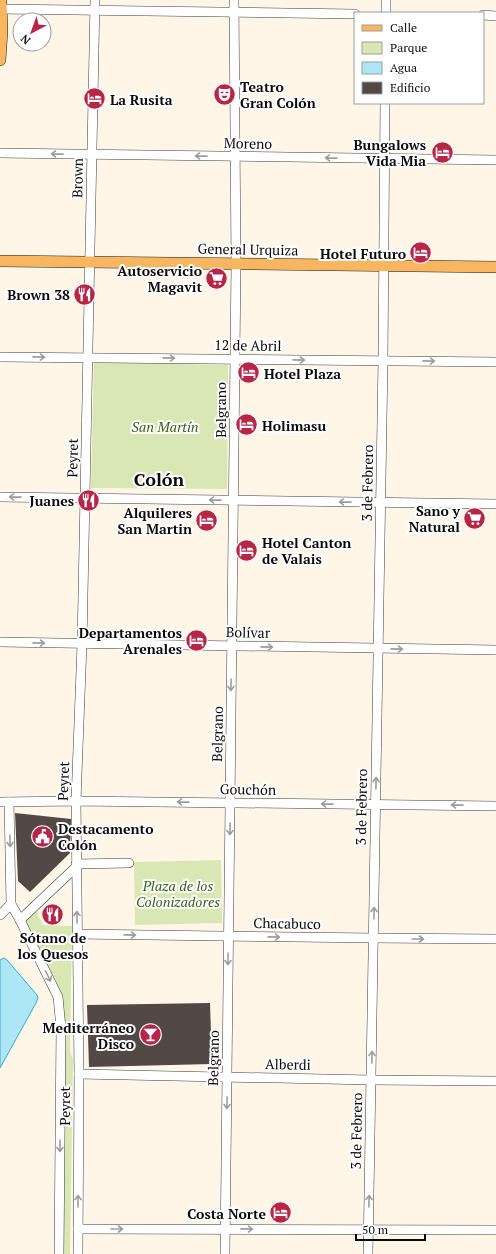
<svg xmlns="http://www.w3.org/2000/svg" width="496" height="1254" viewBox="0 0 496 1254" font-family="'PT Serif',serif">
	<rect width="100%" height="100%" fill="#fff6e7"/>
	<!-- green -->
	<g fill="#d8e7b3">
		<path d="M94,362L228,365L227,489L91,488Z"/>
		<path d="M221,860L222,923L135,925L134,862Z"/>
		<path d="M35,908L43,925L72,926L70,1052L73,1059L70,1254H63L65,1026L24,919Z"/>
	</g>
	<!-- water -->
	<path fill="#ade7f5" stroke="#35abcb" d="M4,958L7,960L37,995L38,998L36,1003L0,1068V960Z"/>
	<!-- building -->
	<g fill="#524947">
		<path d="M15,813L71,819L70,853L30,892L18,881Z"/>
		<path d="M210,1003L212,1064L89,1067L87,1005Z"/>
	</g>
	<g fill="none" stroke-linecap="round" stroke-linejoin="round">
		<defs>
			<g id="minor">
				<path d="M1,9L355,14"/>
				<path d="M386,13V0"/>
				<path d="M483,15L496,16"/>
				<path d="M0,153L496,160"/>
				<path d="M0,357L496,362"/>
				<path d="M0,497L496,504"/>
				<path d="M0,642L496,650"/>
				<path d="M0,802L76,801L496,806"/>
				<path d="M9,802L11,904L20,920L58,997L61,1028L59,1254"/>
				<path d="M76,864L129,863"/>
				<path d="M0,915L11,904"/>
				<path d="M20,920L76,867"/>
				<path d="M77,934L373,938L496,939"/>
				<path d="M79,1074L371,1080L496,1081"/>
				<path d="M78,1229L496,1230"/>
				<path d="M78,1254L79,1074L76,801L82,644L95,0"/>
				<path d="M225,1254L236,264L234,0"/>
				<path d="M368,1254L383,360L385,103"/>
			</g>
			<g id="major">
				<path d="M0,60L2,31L1,0"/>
				<path d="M0,261L496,267"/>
			</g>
		</defs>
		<!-- minor casing -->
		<use href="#minor" stroke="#3d3d3d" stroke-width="10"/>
		<!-- major casing -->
		<use href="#major" stroke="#1b1b1b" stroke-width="12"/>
		<!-- minor -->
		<use href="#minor" stroke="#fff" stroke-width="9"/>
		<!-- major -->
		<use href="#major" stroke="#f7b65f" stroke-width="11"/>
	</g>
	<!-- one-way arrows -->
	<defs><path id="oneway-shaft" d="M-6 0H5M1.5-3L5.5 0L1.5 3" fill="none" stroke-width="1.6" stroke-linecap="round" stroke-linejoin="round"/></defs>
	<g stroke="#9d9d9d">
		<use href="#oneway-shaft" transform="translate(57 154) rotate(-179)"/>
		<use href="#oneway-shaft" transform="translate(201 156) rotate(-179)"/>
		<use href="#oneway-shaft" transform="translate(331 158) rotate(-179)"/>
		<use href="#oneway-shaft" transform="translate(39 357) rotate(1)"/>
		<use href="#oneway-shaft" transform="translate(169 358) rotate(1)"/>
		<use href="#oneway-shaft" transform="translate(299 360) rotate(1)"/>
		<use href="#oneway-shaft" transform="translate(429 361) rotate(1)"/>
		<use href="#oneway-shaft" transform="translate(15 497) rotate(-179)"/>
		<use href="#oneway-shaft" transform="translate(215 500) rotate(-179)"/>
		<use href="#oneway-shaft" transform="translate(345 502) rotate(-179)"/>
		<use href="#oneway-shaft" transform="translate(39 643) rotate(1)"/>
		<use href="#oneway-shaft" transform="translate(267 647) rotate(1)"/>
		<use href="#oneway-shaft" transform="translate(397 649) rotate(1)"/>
		<use href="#oneway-shaft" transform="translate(231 685) rotate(91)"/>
		<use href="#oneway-shaft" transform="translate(376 783) rotate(-89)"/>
		<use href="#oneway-shaft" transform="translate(183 802) rotate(-179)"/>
		<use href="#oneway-shaft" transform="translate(327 804) rotate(-179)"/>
		<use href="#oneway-shaft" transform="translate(457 805) rotate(-179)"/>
		<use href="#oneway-shaft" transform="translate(230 829) rotate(91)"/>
		<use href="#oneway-shaft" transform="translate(10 841) rotate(89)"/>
		<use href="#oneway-shaft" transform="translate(374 913) rotate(-89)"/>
		<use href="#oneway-shaft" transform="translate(77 917) rotate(-91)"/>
		<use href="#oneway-shaft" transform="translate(130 935) rotate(1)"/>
		<use href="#oneway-shaft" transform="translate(274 937) rotate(1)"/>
		<use href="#oneway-shaft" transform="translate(418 939)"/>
		<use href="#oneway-shaft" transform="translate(228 959) rotate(91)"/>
		<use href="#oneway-shaft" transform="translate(48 976) rotate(64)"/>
		<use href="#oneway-shaft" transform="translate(372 1057) rotate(-89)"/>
		<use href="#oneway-shaft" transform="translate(227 1103) rotate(91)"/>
		<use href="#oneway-shaft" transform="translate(60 1146) rotate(91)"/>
		<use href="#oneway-shaft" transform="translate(78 1201) rotate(-90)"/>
		<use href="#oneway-shaft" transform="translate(369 1201) rotate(-89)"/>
		<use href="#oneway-shaft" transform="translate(117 1229)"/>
		<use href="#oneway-shaft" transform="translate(247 1229) rotate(1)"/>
	</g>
	<!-- icons -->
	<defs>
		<symbol id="theatre-disc" viewBox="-11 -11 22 22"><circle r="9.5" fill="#b72547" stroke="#fff"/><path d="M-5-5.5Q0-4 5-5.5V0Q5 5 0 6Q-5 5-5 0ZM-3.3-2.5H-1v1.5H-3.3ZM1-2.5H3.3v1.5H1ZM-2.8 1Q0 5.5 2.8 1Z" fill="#fff"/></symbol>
		<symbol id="hotel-disc" viewBox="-11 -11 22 22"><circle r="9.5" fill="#b72547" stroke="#fff"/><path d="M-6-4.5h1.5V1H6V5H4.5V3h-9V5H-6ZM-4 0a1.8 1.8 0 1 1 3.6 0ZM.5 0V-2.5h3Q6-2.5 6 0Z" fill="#fff"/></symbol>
		<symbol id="supermarket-disc" viewBox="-11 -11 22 22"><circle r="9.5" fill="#b72547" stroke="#fff"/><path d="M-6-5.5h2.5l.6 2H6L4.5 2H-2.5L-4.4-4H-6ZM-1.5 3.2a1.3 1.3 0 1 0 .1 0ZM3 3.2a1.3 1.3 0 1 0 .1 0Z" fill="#fff"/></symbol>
		<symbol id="restaurant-disc" viewBox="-11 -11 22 22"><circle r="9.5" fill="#b72547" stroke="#fff"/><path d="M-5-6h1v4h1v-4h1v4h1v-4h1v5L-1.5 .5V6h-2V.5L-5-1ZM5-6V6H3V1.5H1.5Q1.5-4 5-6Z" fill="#fff"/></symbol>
		<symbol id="civic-disc" viewBox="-11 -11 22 22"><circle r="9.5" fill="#b72547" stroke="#fff"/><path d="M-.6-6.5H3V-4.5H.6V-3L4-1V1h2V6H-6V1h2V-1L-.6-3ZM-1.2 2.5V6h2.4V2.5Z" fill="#fff"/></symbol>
		<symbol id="bar-disc" viewBox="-11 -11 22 22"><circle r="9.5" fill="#b72547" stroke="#fff"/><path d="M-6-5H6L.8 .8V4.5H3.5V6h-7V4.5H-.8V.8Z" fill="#fff"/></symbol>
	</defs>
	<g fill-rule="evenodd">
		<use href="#theatre-disc" x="212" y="82" width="25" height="25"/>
		<use href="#hotel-disc" x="82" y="86" width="25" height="25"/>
		<use href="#hotel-disc" x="430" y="140" width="25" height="25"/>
		<use href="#hotel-disc" x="408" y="240" width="25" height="25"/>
		<use href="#supermarket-disc" x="204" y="266" width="25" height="25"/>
		<use href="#restaurant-disc" x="72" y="282" width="25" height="25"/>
		<use href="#hotel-disc" x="236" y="360" width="25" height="25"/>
		<use href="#hotel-disc" x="234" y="412" width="25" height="25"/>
		<use href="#restaurant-disc" x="76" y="488" width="25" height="25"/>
		<use href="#supermarket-disc" x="462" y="506" width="25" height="25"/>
		<use href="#hotel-disc" x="194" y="508" width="25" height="25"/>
		<use href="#hotel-disc" x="234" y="538" width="25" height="25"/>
		<use href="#hotel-disc" x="184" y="628" width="25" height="25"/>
		<use href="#civic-disc" x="30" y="824" width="25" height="25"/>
		<use href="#restaurant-disc" x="40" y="902" width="25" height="25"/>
		<use href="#bar-disc" x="138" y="1022" width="25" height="25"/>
		<use href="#hotel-disc" x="268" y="1200" width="25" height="25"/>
	</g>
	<g text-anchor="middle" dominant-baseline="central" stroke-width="4" stroke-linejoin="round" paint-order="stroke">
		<!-- poi labels -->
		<g font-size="14" font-weight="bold" fill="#0a0a0a" stroke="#fff" text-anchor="end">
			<text x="240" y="86" text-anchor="start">Teatro<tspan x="240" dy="16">Gran Colón</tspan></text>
			<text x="110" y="99" text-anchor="start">La Rusita</text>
			<text x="426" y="144">Bungalows<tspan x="426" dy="16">Vida Mia</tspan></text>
			<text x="406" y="253">Hotel Futuro</text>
			<text x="202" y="270">Autoservicio<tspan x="202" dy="16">Magavit</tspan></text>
			<text x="70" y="294">Brown 38</text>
			<text x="264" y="373" text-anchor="start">Hotel Plaza</text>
			<text x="262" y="425" text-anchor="start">Holimasu</text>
			<text x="74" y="500">Juanes</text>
			<text x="460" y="510">Sano y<tspan x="460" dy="16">Natural</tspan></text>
			<text x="192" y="512">Alquileres<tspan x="192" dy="16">San Martin</tspan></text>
			<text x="262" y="542" text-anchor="start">Hotel Canton<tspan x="262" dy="16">de Valais</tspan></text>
			<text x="182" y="632">Departamentos<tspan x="182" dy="16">Arenales</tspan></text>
			<text x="58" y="828" text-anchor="start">Destacamento<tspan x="58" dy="16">Colón</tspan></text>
			<text x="53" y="937" text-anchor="middle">Sótano de<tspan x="53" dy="16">los Quesos</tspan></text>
			<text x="134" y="1027">Mediterráneo<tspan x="134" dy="16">Disco</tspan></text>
			<text x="266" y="1213">Costa Norte</text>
		</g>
		<!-- street labels -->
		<g font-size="14" fill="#0a0a0a" stroke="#fff">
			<text transform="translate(248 143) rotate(1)">Moreno</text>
			<text transform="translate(77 178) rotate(-89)">Brown</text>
			<text transform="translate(248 249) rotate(1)">General Urquiza</text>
			<text transform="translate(248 345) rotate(1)">12 de Abril</text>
			<text transform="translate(220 410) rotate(-90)">Belgrano</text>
			<text transform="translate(72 458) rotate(-89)">Peyret</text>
			<text transform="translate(367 483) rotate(-89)">3 de Febrero</text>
			<text transform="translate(248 632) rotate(1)">Bolívar</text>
			<text transform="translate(217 734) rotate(-89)">Belgrano</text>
			<text transform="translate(63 781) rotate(-88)">Peyret</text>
			<text transform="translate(248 789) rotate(1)">Gouchón</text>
			<text transform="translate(361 807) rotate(-89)">3 de Febrero</text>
			<text transform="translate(287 923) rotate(1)">Chacabuco</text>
			<text transform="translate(213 1058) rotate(-89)">Belgrano</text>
			<text transform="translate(288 1064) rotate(1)">Alberdi</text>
			<text transform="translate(64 1106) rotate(-90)">Peyret</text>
			<text transform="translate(356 1131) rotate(-89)">3 de Febrero</text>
		</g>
		<!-- park labels -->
		<g font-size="14" font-style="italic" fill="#37601c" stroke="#fff">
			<text x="165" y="426">San Martín</text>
			<text x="178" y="885">Plaza de los<tspan x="178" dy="16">Colonizadores</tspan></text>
		</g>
		<!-- district labels -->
		<g font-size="18" font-weight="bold" fill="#0a0a0a" stroke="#fff">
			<text x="159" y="479">Colón</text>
		</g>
	</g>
	<!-- legend -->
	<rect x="354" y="12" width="130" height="92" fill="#ffffff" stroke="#9d9d9d"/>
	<rect x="362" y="25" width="20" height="6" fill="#f7b65f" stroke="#9d9d9d"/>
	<text x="390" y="32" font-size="12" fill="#0a0a0a">Calle</text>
	<rect x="362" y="42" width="20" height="12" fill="#d8e7b3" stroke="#9d9d9d"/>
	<text x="390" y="52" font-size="12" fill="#0a0a0a">Parque</text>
	<rect x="362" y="62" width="20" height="12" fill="#ade7f5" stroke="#9d9d9d"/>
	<text x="390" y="72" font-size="12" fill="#0a0a0a">Agua</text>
	<rect x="362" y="82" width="20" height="12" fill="#524947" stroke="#9d9d9d"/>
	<text x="390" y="92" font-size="12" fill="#0a0a0a">Edificio</text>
	<!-- north arrow -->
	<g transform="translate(32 32) rotate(221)"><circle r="19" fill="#ffffff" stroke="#9d9d9d"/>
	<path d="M0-3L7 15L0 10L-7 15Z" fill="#b72547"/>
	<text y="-6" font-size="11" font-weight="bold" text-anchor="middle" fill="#0a0a0a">N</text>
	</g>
	<!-- scale -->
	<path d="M356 1234v6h69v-6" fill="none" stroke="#0a0a0a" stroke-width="2"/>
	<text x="362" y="1234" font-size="12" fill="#0a0a0a" stroke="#ffffff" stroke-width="3" paint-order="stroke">50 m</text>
</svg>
